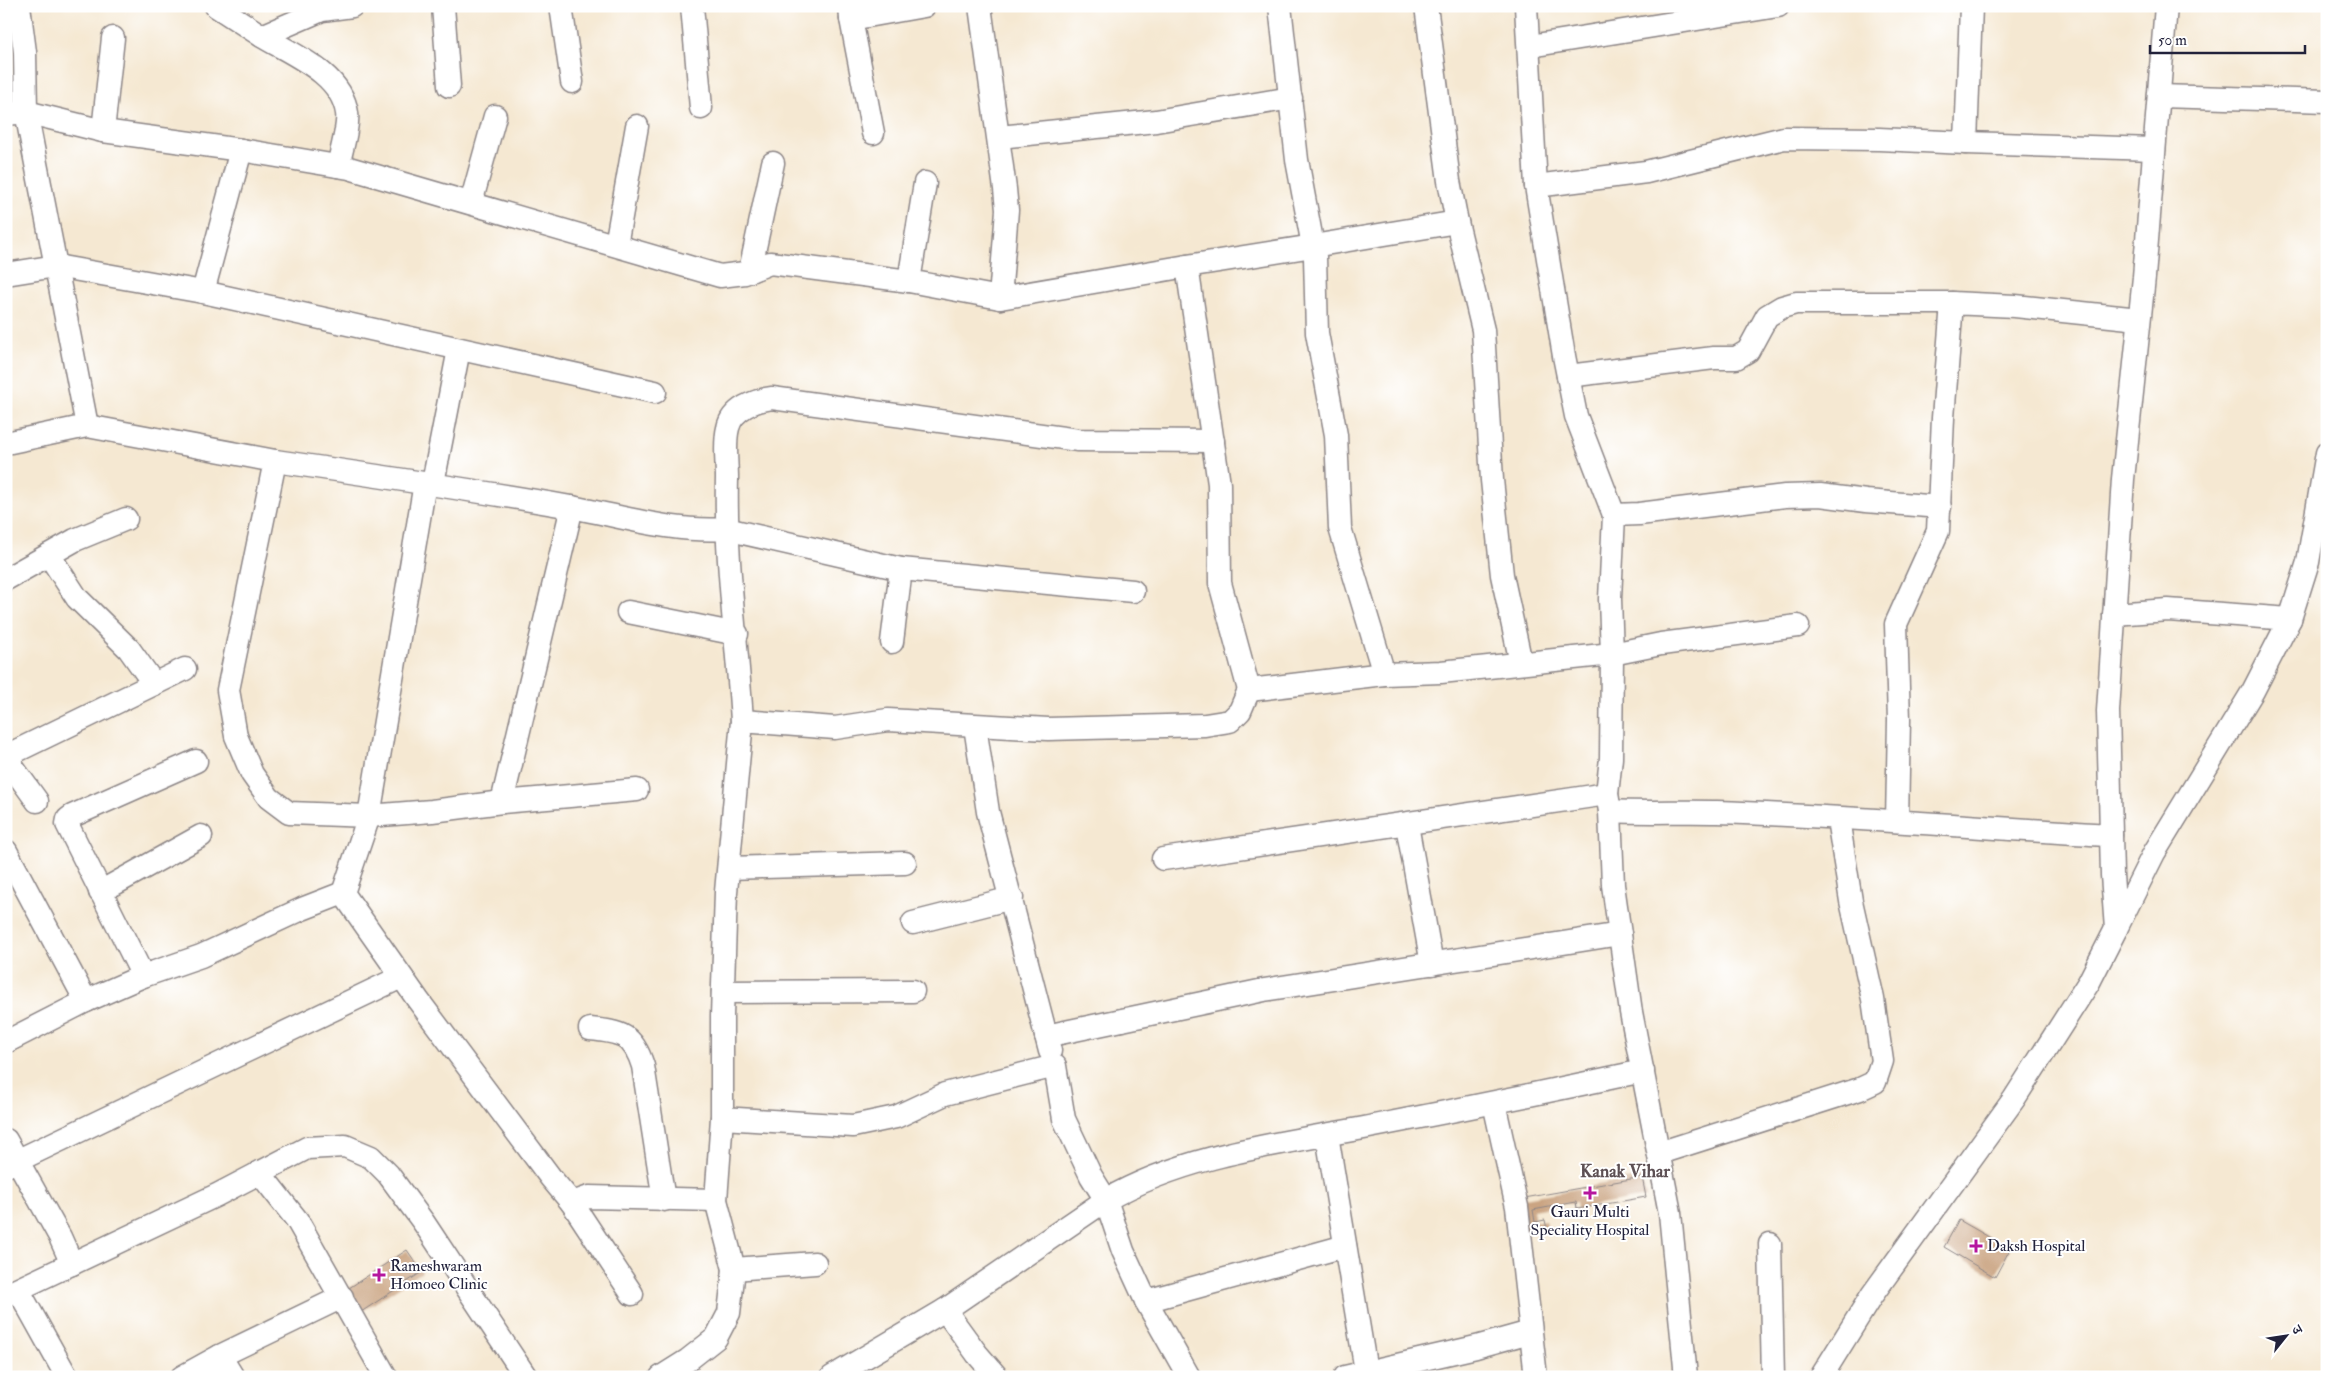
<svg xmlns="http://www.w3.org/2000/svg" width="2333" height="1383" viewBox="0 0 2333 1383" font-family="'IM FELL Double Pica','Noto Serif Devanagari',serif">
	<rect width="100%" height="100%" fill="#fff"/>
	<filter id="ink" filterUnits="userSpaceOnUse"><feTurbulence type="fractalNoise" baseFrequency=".02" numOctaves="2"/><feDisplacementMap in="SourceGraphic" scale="10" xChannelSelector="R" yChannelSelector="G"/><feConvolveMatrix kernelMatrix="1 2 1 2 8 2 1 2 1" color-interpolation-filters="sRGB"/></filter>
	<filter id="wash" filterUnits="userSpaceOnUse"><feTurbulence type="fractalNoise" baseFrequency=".0096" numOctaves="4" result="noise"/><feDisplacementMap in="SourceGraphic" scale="20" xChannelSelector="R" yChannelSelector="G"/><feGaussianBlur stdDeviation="1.12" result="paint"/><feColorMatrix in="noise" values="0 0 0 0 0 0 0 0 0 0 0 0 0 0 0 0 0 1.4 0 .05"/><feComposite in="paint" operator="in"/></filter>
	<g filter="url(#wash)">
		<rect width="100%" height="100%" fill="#f5e8d2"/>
		<g id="blocks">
			<!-- building -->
			<g fill="#caa482">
				<path d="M1642,1177L1646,1197L1577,1209L1576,1202L1533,1210L1535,1222L1545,1220L1547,1229L1525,1233L1519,1199Z"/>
				<path d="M1959,1220L2010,1249L1995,1277L1944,1247Z"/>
				<path d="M407,1250L422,1272L361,1312L346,1290Z"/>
			</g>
		</g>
	</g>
	<g filter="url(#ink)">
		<use href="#blocks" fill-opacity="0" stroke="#8c8586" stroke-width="1"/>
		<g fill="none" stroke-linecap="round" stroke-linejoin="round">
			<defs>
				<g id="minor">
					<path d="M216,6L262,36L322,10L352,6"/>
					<path d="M443,6L449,86"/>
					<path d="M561,6L572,82"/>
					<path d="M692,6L701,108"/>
					<path d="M850,6L851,19L924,6"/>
					<path d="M980,6L1005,189L1007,210L1000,298"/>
					<path d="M1280,6L1297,160L1313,246L1457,222"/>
					<path d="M1426,6L1449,181L1457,222L1483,330L1492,480L1502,575L1521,663"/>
					<path d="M1526,6L1536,186L1564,356L1576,416L1614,515L1639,514L1785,496L1820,495L1866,501L1940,507"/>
					<path d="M851,19L873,133"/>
					<path d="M262,36C293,55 341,73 347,113C349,126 341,152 338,166"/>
					<path d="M1530,46L1778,6"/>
					<path d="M2159,96L2327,101"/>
					<path d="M6,114L26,112L103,131L241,150L349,168L720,276L745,273L770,263L909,281L1000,298L1187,266"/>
					<path d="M103,131L113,38"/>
					<path d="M999,137L1156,121L1291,98"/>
					<path d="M1966,143L2154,149"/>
					<path d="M1536,186L1646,172L1784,138L1879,139L1966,143L1971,6"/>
					<path d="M471,203L495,116"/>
					<path d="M616,245L637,126"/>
					<path d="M750,271L773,163"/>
					<path d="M6,274L56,266L203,292L655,392"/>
					<path d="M909,281L925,183"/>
					<path d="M203,292L241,150"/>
					<path d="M1568,376L1714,358H1736L1748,351L1767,316L1782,307L1796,303H1952"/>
					<path d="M87,426L275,461L228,690L236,736L252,774L269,798L289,813L369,816L343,893"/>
					<path d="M6,443L87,426L26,112L25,52L19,6"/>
					<path d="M275,461C372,475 468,489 565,506C619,515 670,533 726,529L901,569L1133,591"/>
					<path d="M425,483L369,816L432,811L502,802L572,507"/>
					<path d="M433,483L459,349"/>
					<path d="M1614,515L1610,599L1612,654L1661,644L1798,626"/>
					<path d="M49,555L77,598L129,649L154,684"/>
					<path d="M6,579L75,540L126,519"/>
					<path d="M628,612L737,634"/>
					<path d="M2114,614L2168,610L2290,619"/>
					<path d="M892,642L901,569"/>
					<path d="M1249,690L1384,674"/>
					<path d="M742,721C737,640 725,559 727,478C727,463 724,443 728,428C732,409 755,400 772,398L1078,440L1213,441"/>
					<path d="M975,726L988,812L1050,1051"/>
					<path d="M6,756L185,669"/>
					<path d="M6,758L37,801"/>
					<path d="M502,802L637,790"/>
					<path d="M1610,811C1646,813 1681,811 1717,812C1848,816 1980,828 2111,835"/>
					<path d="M1897,821L1899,720L1896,624L1938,531L1943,418L1952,303L2015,306L2139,319"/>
					<path d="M1407,825L1432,964"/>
					<path d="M6,851L86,1001"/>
					<path d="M1163,859L1607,794"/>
					<path d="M729,868L905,863"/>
					<path d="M100,892L201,836"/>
					<path d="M913,923L1012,898"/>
					<path d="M2116,929L2154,853L2253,691L2290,619L2308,562L2327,453"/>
					<path d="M143,976L67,824L68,819L72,816L196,761"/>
					<path d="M723,992L913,991"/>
					<path d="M590,1029C621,1032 633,1034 643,1066L664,1200"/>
					<path d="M1046,1036L1264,990L1620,934"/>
					<path d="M6,1042L86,1001L143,976L201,956L302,909L343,893L418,1000L551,1178L572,1203L589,1197L716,1200"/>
					<path d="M1494,1103L1517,1207L1536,1377"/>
					<path d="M722,1118L853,1126L896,1117L945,1094L1055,1066L1064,1119L1091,1176L1106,1200L1123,1251L1146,1301L1189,1377"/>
					<path d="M1327,1135L1366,1371"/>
					<path d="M6,1140L60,1237L72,1264"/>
					<path d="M1659,1153L1860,1089L1875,1082L1882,1061L1873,999L1851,901L1838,819"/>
					<path d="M6,1166L401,977"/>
					<path d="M259,1172L297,1220L386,1377"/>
					<path d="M572,1203L632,1294"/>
					<path d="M1770,1244L1773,1377"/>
					<path d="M734,1269L815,1263"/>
					<path d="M19,1291L67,1377"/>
					<path d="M6,1295L217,1195L307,1148L345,1146L371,1157L388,1174L424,1223L526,1377"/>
					<path d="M1146,1301L1345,1246"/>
					<path d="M945,1310L977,1354L997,1377"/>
					<path d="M182,1377L220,1356"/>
					<path d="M233,1377L220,1356L342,1297"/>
					<path d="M661,1377L688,1360L716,1338L729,1313L734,1269L716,1200L722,1118V1016L726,892L742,721L835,728L888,720L1048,729L1205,725L1230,721L1240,711L1249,690L1220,583L1219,484L1187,266L1313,246L1315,257L1317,333L1336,435L1340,528L1384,674L1441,672L1612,654L1611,758L1607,794L1610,811L1613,885L1631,1012L1670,1213L1686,1377"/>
					<path d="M832,1377L945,1310L1106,1200C1184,1155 1277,1144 1364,1128C1457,1110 1550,1091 1643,1071"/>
					<path d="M1345,1377L1476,1347L1530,1332"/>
					<path d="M1821,1377L1872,1295L2014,1099L2089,982L2116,929L2112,875L2108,711L2123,479L2144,277L2166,6"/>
				</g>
			</defs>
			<!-- minor casing -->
			<use href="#minor" stroke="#8c8586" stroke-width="25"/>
			<!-- minor -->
			<use href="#minor" stroke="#fff" stroke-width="22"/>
		</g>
	</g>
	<!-- markers -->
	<g fill="#b5179e" stroke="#fff" stroke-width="2">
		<path d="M1587.5 1185.5h5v5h5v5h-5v5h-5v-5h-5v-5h5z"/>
		<path d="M1973.5 1238.5h5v5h5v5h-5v5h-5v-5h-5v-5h5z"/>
		<path d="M376.5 1267.5h5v5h5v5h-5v5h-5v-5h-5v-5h5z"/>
	</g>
	<g text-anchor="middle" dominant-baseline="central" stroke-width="4" stroke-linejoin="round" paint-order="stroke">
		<!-- poi labels -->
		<g font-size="16" fill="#22223b" stroke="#fff" text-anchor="start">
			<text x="1590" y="1212" text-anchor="middle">Gauri Multi<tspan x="1590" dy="18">Speciality Hospital</tspan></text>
			<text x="1987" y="1246">Daksh Hospital</text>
			<text x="390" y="1266">Rameshwaram<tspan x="390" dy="18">Homoeo Clinic</tspan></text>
		</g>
		<!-- neighbourhood labels -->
		<g font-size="18" font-weight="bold" fill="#5d5054" stroke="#fff">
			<text x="1625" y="1171">Kanak Vihar</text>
		</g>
	</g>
	<!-- margin -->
	<rect width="2333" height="1383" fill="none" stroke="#fff" stroke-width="25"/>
	<!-- north arrow -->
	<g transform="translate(2286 1336) rotate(60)" stroke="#ffffff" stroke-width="4" paint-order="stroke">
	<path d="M0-4L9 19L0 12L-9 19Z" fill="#22223b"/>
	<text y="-8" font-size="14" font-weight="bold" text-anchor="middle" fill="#22223b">उ</text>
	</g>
	<!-- scale -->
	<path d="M2150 45v8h155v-8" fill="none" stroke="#22223b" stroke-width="2.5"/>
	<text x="2158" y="45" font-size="15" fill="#22223b" stroke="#ffffff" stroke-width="4" paint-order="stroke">50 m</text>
</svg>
